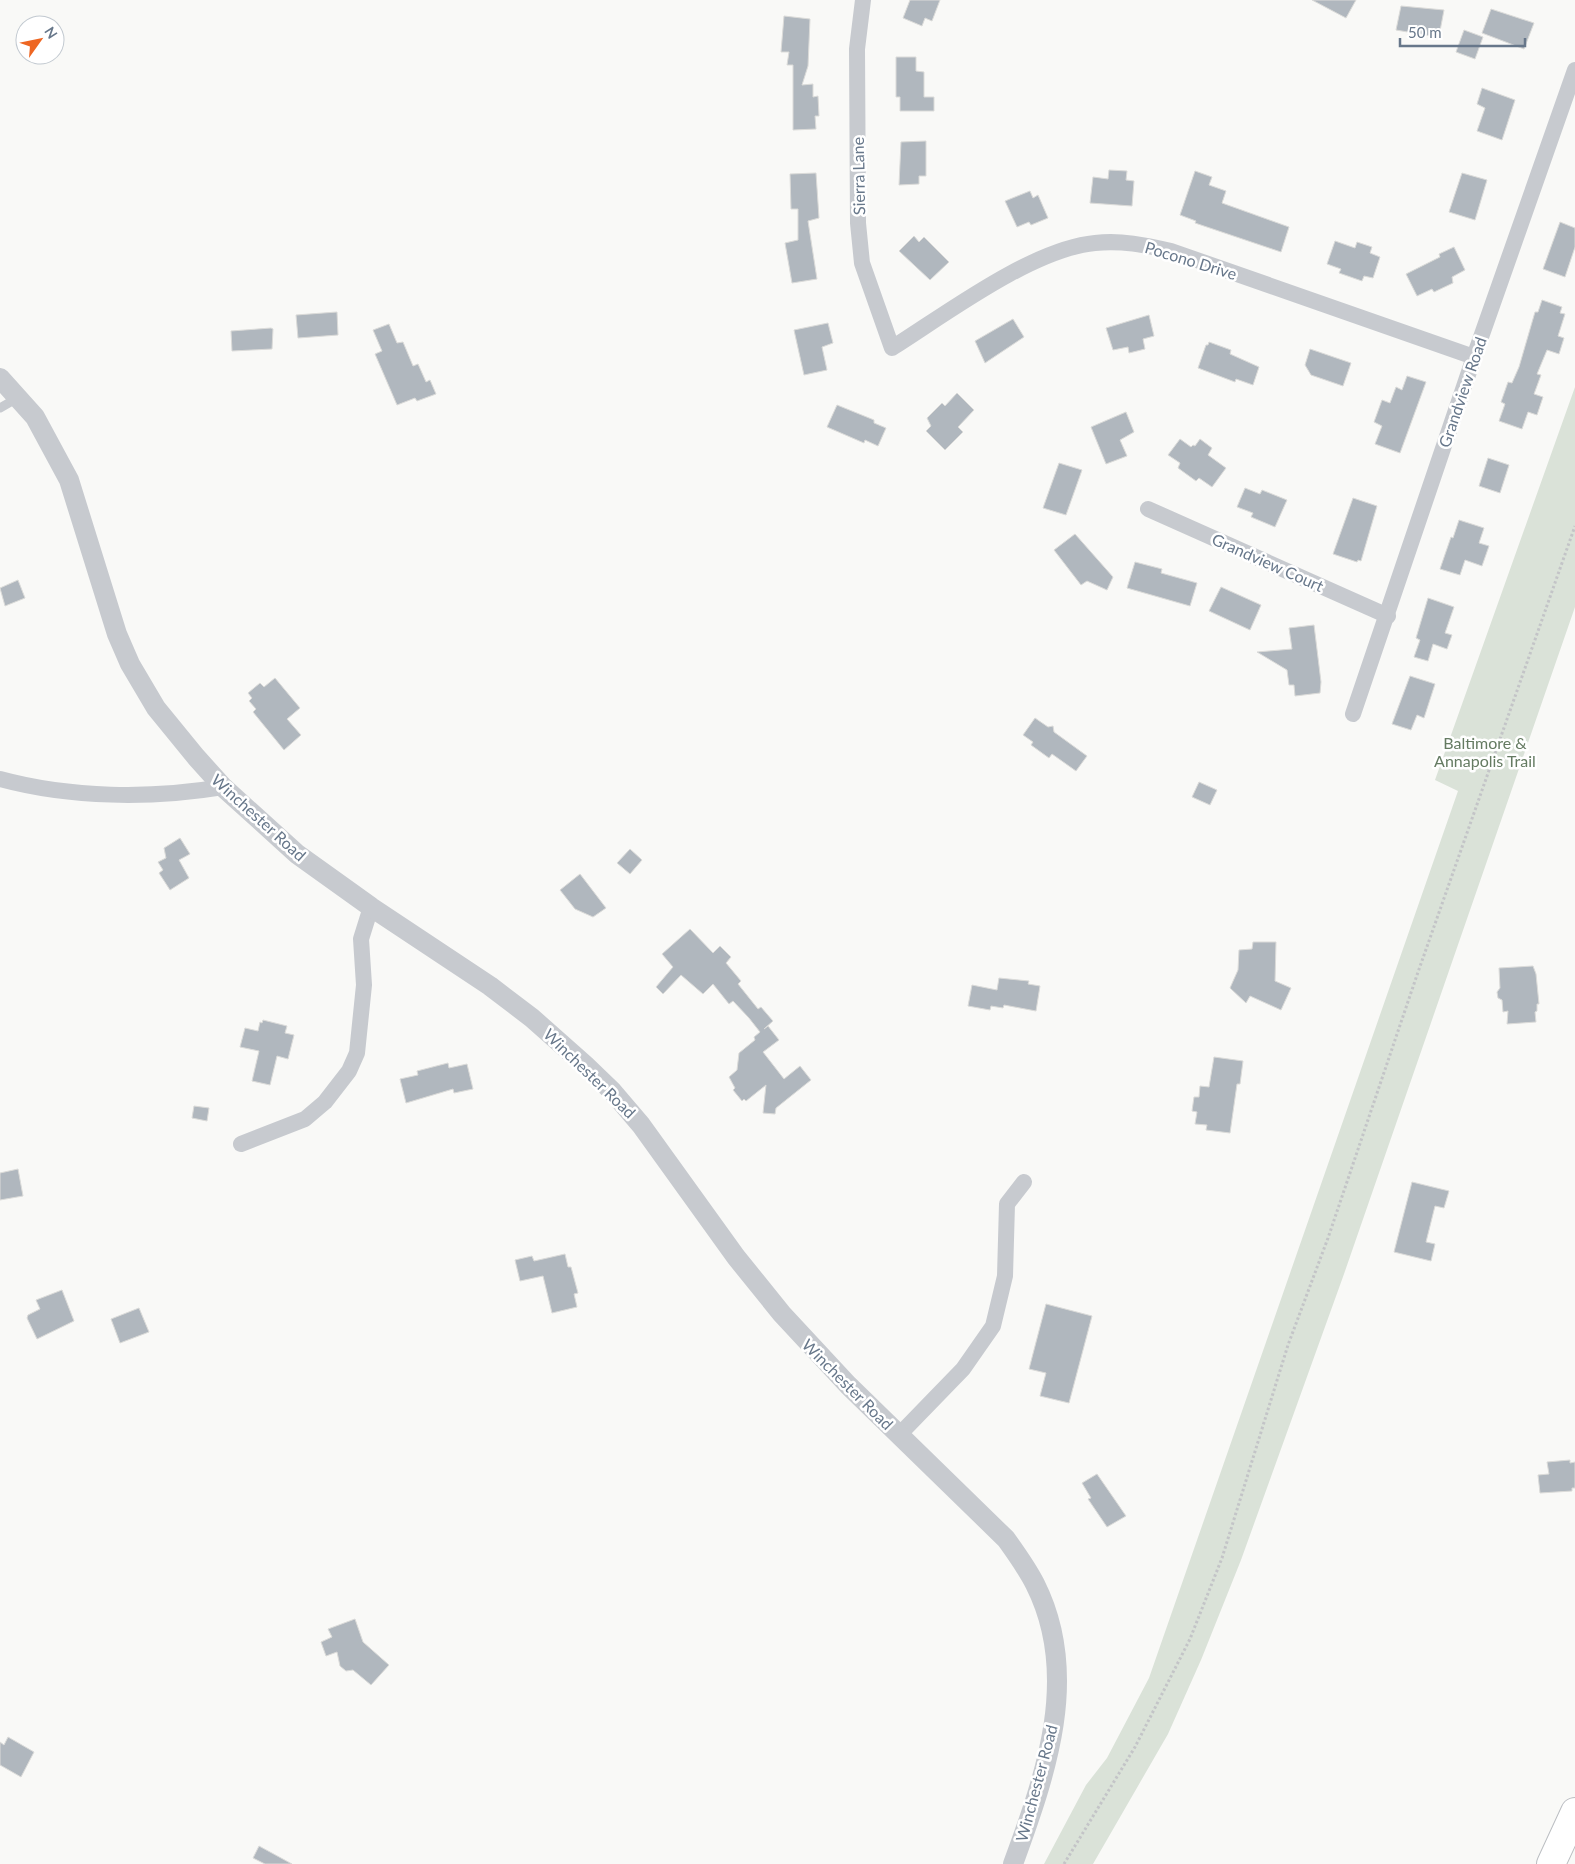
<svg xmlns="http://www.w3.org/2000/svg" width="1575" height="1864" viewBox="0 0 1575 1864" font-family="Lato,sans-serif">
	<rect width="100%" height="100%" fill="#f9f9f7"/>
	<!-- green -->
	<path fill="#dae2d8" d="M1575,387V607L1344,1274L1241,1560L1201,1660L1168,1734L1093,1864H1044L1086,1785L1107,1758L1149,1678L1458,791L1435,780Z"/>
	<!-- building -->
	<g fill="#b0b7be" stroke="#dbdbd9">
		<path d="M910,0H940L932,21L925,18L922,26L903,18Z"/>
		<path d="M1312,0H1356L1346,18Z"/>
		<path d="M1401,6L1444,10L1440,31L1432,29L1431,36L1396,30Z"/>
		<path d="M1491,9L1534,23L1524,49L1482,33Z"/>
		<path d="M784,16L810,19L808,66L802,85L813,84V97L818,96L819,116H815L816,129L793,130V65H787L789,52H781Z"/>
		<path d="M1464,30L1483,37L1475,59L1456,52Z"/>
		<path d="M896,57H916V71L924,72V97H934V111H900V97H896Z"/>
		<path d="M1482,88L1515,100L1502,140L1477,131L1485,108L1477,104Z"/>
		<path d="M926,141V176H919V184L899,185L901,142Z"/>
		<path d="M1109,170L1127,171L1126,180L1134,181L1132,206L1090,203L1093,177L1108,179Z"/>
		<path d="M1195,171L1212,177L1209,185L1226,191L1222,203L1289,227L1281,252L1195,223L1196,221L1180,215Z"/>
		<path d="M816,173L819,218L808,221L817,279L792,283L785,243L798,240V209H791L790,174Z"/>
		<path d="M1462,173L1487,180L1475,220L1449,212Z"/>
		<path d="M1030,191L1033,198L1038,195L1048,218L1031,225L1029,222L1017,227L1005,201Z"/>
		<path d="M1560,222L1575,228V247L1565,277L1543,269Z"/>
		<path d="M914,236L919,242L924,237L949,262L930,280L899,251Z"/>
		<path d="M1335,241L1355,248L1357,242L1372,247L1370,253L1380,257L1373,278L1364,276L1362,281L1339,273L1341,269L1327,264Z"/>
		<path d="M1454,247L1465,270L1452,277L1453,283L1434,292L1432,289L1417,296L1406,274L1440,257L1439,254Z"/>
		<path d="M1542,300L1562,307L1560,313L1565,314L1558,336L1564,338L1559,354L1547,350L1537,374L1541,375L1534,394L1543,397L1537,415L1528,412L1522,429L1499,421L1505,404L1501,402L1508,382L1512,383L1519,367L1535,312H1538Z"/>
		<path d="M337,312L338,335L298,338L296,315Z"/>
		<path d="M1149,315L1154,336L1143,339L1145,349L1129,353L1128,347L1113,350L1106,328Z"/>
		<path d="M1013,319L1024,337L985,363L975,341Z"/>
		<path d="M828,323L833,343L822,347L827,370L804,375L794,330Z"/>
		<path d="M389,324L397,343L403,342L413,366L418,364L426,382L430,380L436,394L417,401L415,398L397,405L375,354L382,351L373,330Z"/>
		<path d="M271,328L273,329L272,349L232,351L231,331Z"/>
		<path d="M1209,342L1231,350L1230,354L1259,367L1253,385L1236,379L1235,382L1198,368L1206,345H1208Z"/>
		<path d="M1310,349L1351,363L1343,386L1311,375L1305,365Z"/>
		<path d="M1407,376L1426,382L1400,453L1375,444L1382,426L1374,422L1382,400L1390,403L1396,387L1402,390Z"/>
		<path d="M957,393L974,410L958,427L963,432L945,450L926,431L931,426L927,418L942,403L945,406Z"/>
		<path d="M837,405L874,420V423L886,428L878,446L865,440L864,443L827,427Z"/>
		<path d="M1126,412L1134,432L1120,440L1127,456L1106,464L1091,427Z"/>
		<path d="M1180,439L1191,447L1193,445L1195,446L1200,439L1212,448L1208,455L1226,468L1212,487L1199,478L1196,481L1178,468L1180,463L1168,455Z"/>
		<path d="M1488,458L1509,465L1500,493L1479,486Z"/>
		<path d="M1059,463L1082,470L1066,515L1043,508Z"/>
		<path d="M1245,488L1260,494L1262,490L1287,500L1275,527L1251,517L1253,513L1237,507Z"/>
		<path d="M1353,498L1377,506L1361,561L1358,560L1357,562L1333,554Z"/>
		<path d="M1459,520L1484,528L1479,543L1489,546L1482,566L1465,560L1460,575L1440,569L1451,537L1453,538Z"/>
		<path d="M1075,534L1113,577L1107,590L1087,581L1081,585L1054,550Z"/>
		<path d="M1135,562L1162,569L1161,573L1197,583L1190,606L1127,588Z"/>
		<path d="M18,580L25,598L5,606L0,588Z"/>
		<path d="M1221,587L1261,605L1250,630L1209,611Z"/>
		<path d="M1428,598L1454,607L1445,633L1452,635L1447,649L1433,644L1428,661L1414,657L1420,640L1416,638Z"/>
		<path d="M1314,625L1321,682L1320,693L1295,696L1294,685H1289L1287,670L1257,652L1292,649L1289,628Z"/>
		<path d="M1410,676L1435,684L1424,718L1417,715L1411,730L1392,724Z"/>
		<path d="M275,678L300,708L287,719L301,735L284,750L253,712L256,709L249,701L252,698L248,693L260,683L264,687Z"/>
		<path d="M1035,718L1048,727L1053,726L1054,732L1087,756L1076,771L1052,754L1049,758L1031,745L1033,742L1023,735Z"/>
		<path d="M1199,782L1217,790L1210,805L1192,797Z"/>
		<path d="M180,838L190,854L179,860L189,878L170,890L159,873L163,870L158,862L166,858L164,848Z"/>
		<path d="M630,849L642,860L630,874L617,863Z"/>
		<path d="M580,874L606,908L593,917L575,909L560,890Z"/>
		<path d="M690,929L713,953L720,946L731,957L726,963L741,981L738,984L758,1009L761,1007L773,1021L764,1029L768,1026L779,1040L763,1052L784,1079L800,1066L811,1080L776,1108L775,1114L763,1113L766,1085L746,1101L744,1099L742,1101L733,1090L735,1088L729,1077L737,1070L739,1053L755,1040L754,1037L760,1032L749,1018L733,1001L729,1004L713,984L703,994L681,975L663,994L656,987L673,967L662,954Z"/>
		<path d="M1253,942H1276L1275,981L1291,988L1281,1010L1250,996L1246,1003L1230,988L1238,970L1239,950L1252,949Z"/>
		<path d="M1533,966L1536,974L1539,1004H1537V1011L1535,1012L1536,1022L1507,1024L1508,1011L1503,1012L1502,1000L1498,998L1497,992L1500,988L1499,968Z"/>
		<path d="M999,978L1029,981L1028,984L1040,986L1036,1011L1004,1005L1003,1008L991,1006L990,1010L968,1006L972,985L997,990Z"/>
		<path d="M263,1020L287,1026L285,1033L294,1035L288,1059L277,1056L270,1085L252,1081L259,1051L240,1047L245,1028L258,1031L260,1022L262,1023Z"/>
		<path d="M1214,1057L1243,1061L1240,1084H1237L1230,1133L1206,1130L1207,1125L1195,1124L1197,1112L1192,1111L1194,1097H1199L1200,1086L1209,1087Z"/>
		<path d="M448,1063L449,1068L467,1064L473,1089L454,1093L453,1089L406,1103L400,1079L418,1075L417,1071Z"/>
		<path d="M194,1106L209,1108L207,1121L192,1118Z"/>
		<path d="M18,1169L23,1196L0,1200V1173Z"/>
		<path d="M1412,1182L1449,1191L1444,1208L1435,1206L1426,1242L1435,1244L1431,1261L1394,1252Z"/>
		<path d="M565,1254L568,1267H571L578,1293L574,1294L577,1307L552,1313L543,1276L520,1281L515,1260L532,1256L534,1261Z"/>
		<path d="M62,1290L74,1321L37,1339L27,1318L28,1315L40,1309L36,1300Z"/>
		<path d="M1046,1304L1092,1316L1069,1403L1040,1396L1046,1373L1029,1369Z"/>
		<path d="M139,1308L149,1332L120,1343L111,1319Z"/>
		<path d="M1570,1460V1463L1575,1462V1488H1572V1491L1540,1493L1538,1475L1549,1474L1547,1462Z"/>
		<path d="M1097,1474L1126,1516L1107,1527L1088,1499L1091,1498L1082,1483Z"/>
		<path d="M355,1619L363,1642L389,1665L371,1685L353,1670L346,1671L340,1666L337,1652L326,1656L321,1642L332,1637L328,1629Z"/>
		<path d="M8,1737L34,1752L21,1777L0,1765V1742L4,1745Z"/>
		<path d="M259,1846L292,1864H265L253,1858Z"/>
	</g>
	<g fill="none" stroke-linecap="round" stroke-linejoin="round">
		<defs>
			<path id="trunk" d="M1551,1864L1575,1812"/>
		</defs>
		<!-- trunk casing -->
		<use href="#trunk" stroke="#bbbec2" stroke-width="30"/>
		<!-- path -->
		<path stroke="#c3c4c7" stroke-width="3" stroke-dasharray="2.5 2.5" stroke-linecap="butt" d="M1064,1864L1135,1747L1190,1639L1222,1558L1288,1345L1328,1238L1417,975L1575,526"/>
		<!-- service -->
		<path stroke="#c7cacf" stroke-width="9" d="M0,408L19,397"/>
		<!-- minor -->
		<g stroke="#c7cacf" stroke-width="16">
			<path d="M863,0L857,49L858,223L862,263L892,348C946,314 1032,249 1095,243C1121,240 1145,245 1171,251L1474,357"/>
			<path d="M1148,509L1388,616"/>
			<path d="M1353,714L1474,357L1575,70"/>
			<path d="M0,779C70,798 151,799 223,787"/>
			<path d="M241,1144L305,1119L325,1102L349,1071L357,1053L364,985L361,939L371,907"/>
			<path d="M899,1435L963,1369L993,1326L1005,1276L1007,1204L1024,1182"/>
		</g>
		<!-- tertiary -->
		<path stroke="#c7cacf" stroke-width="20" d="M0,378L35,417L69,480L117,634L130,664L156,708L196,757L223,787L297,854L371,907L490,986L532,1018L585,1065L612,1091L641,1125L736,1257L782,1314L848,1385L1006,1539C1016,1553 1027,1568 1035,1584C1081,1675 1046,1774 1013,1864"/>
		<!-- trunk -->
		<use href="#trunk" stroke="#fff" stroke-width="28"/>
	</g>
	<g text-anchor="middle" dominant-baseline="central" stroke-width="5" stroke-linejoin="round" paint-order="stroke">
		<!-- street labels -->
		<g font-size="16" fill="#67778a" stroke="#fff">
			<text transform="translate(858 176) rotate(-91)">Sierra Lane</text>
			<text transform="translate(1191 260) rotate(17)">Pocono Drive</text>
			<text transform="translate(1462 392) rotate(-71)">Grandview Road</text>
			<text transform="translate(1268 562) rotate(24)">Grandview Court</text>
			<text transform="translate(259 817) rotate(42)">Winchester Road</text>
			<text transform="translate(590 1073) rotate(44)">Winchester Road</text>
			<text transform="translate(848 1384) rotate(45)">Winchester Road</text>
			<text transform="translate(1036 1783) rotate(-75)">Winchester Road</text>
		</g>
		<!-- park labels -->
		<g font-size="16" fill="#657b62" stroke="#fff">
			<text x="1485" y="742">Baltimore &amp;<tspan x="1485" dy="18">Annapolis Trail</tspan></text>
		</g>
	</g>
	<!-- north arrow -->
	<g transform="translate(40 40) rotate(57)"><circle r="24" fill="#ffffff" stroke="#c2c9d0"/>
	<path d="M0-4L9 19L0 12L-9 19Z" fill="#ee6622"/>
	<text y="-8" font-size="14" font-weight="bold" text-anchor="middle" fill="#67778a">N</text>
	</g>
	<!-- scale -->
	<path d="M1400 38v8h125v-8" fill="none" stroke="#67778a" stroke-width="2.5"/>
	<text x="1408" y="38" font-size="15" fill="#67778a" stroke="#ffffff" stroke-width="4" paint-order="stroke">50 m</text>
</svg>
